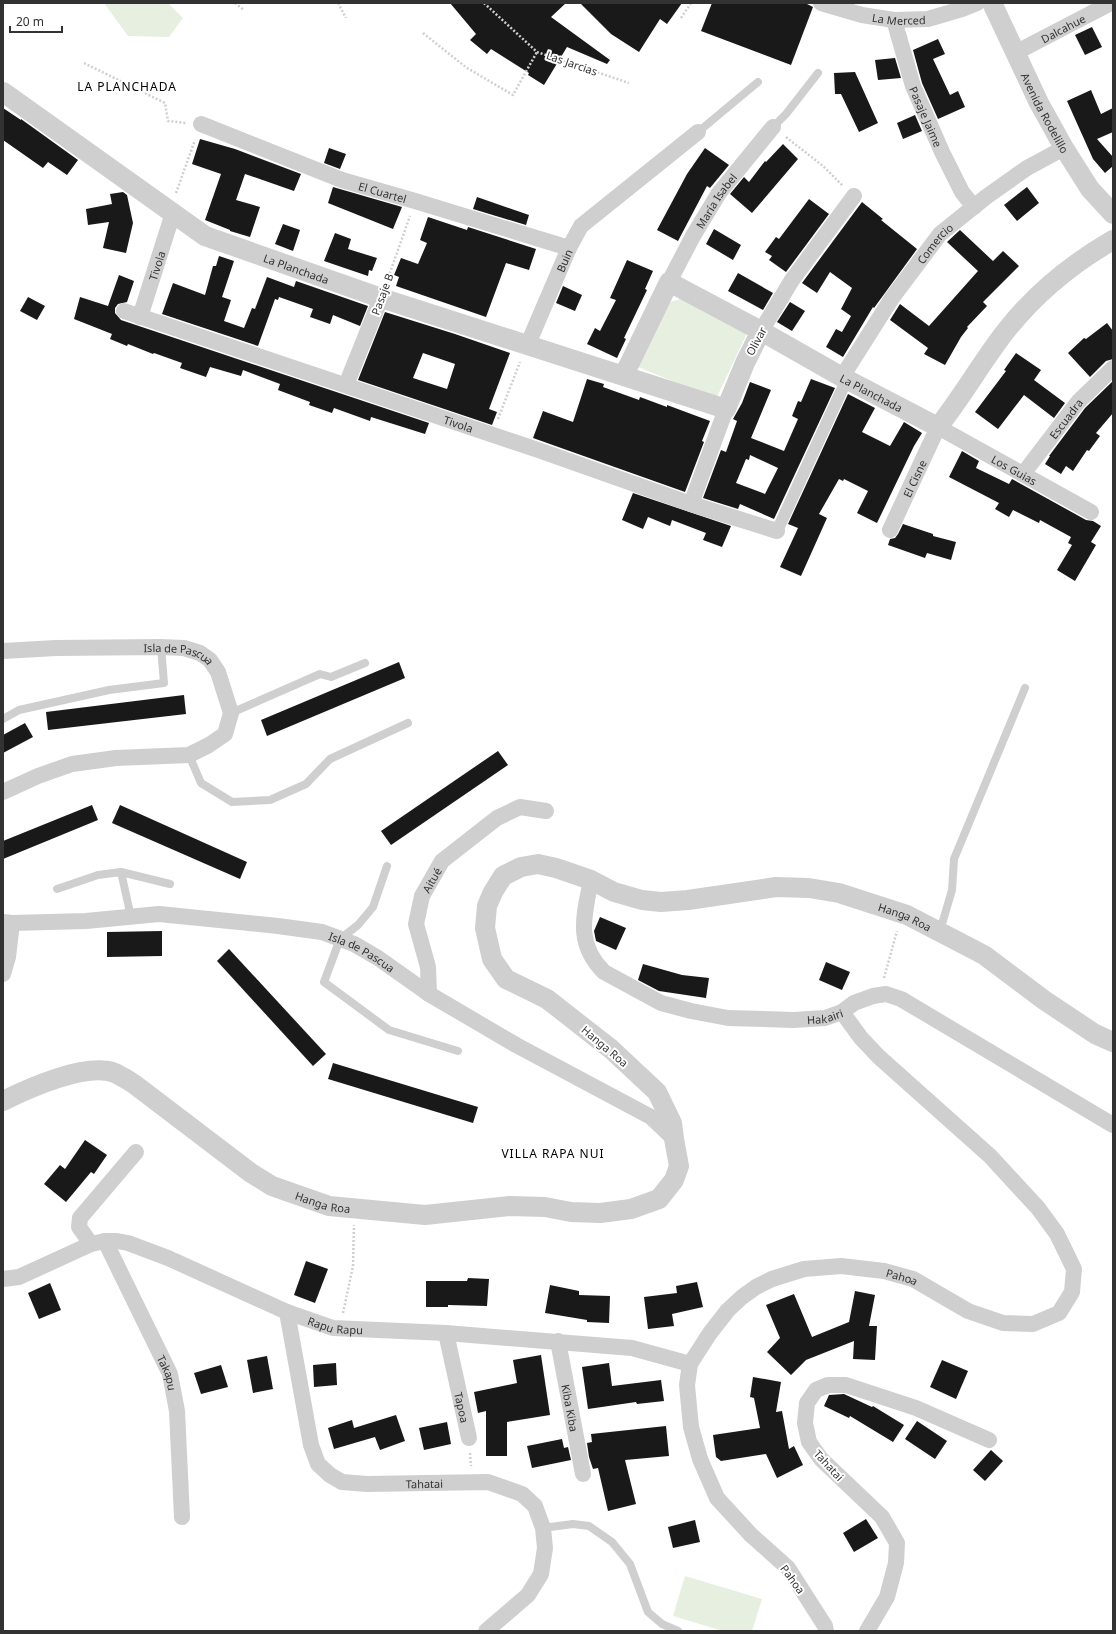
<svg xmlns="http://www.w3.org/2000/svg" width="1116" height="1634" viewBox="0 0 1116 1634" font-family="'Noto Sans',sans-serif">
	<rect width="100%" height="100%" fill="#fff"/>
	<!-- green -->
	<g fill="#e6efe0">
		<path d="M104,3H168L183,18L169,37L128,36Z"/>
		<path d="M684,298L748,331L716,399L638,367L670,302Z"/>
		<path d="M685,1576L762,1599L752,1631H723L673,1616Z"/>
	</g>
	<!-- building -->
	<g fill="#191919" fill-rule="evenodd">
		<path d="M450,3H566L551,17L610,60L607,64L567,47L544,85L528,75L529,73L491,49L487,54L470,40L476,34Z"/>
		<path d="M580,3H682L667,24L660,19L639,52L611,34Z"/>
		<path d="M712,3H805L813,7L791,65L701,31Z"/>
		<path d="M1092,27L1102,47L1085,55L1075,35Z"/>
		<path d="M938,39L945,54L933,59L950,95L958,91L965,107L938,119L922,83L913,50Z"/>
		<path d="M895,58L901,78L878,80L875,60Z"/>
		<path d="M855,72L878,123L859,132L841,94H835L834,73Z"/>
		<path d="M1091,90L1101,114L1113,108V132L1097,139L1113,157V166L1105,173L1093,159L1067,101Z"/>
		<path d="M3,108L21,120V119L78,160L67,175L48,162L43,168L3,140Z"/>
		<path d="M915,115L922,131L903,139L897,123Z"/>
		<path d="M200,139L235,149L301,174L294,191L245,174L236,200L260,207L250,237L230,231V230L205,220L221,174L192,164Z"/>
		<path d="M783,144L798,159L752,213L730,194L744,177L749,182L765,161L766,162Z"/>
		<path d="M329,148L346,154L340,169L324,163Z"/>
		<path d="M705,148L729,165L710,188L707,186L678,241L657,230L687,174Z"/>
		<path d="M333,187L402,207L393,229L328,203Z"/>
		<path d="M1027,187L1039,203L1017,221L1004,205Z"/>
		<path d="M123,192L127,195L133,223L126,253L103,248L109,222L88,225L86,209L112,204L110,194Z"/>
		<path d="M477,197L529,215L526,225L473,209Z"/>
		<path d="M809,199L829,214L786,272L769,260L772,256L765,252L776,237L779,239Z"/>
		<path d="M862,202L883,219L881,220L917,249L874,308L873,307L843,357L826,347L836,329L842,332L851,316L841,309L852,288L830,272L817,293L802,283Z"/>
		<path d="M428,217L467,230L468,227L536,249L529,270L506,263L486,317L396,286L399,277L394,275L401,258L418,264L427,243L420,240Z"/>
		<path d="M283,224L300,230L293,251L275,244Z"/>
		<path d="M714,229L741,245L733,260L706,244Z"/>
		<path d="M960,230L993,261L1003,251L1019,266L983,302L987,306L967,327L968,328L961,337L945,365L924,354L928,348L890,320L900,304L929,326L978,271L947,242Z"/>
		<path d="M335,233L351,239L348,249L377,258L372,271L369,270L368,276L324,261Z"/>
		<path d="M219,256L234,261L222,297L231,300L224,321L244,328L252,308L255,309L267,277L294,287L296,281L368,306L360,326L333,315L330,324L310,317L313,309L279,297L278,300L275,299L258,346L162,314L173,283L205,295L213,266H216Z"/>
		<path d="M627,260L653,271L645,289L647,290L624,338L626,339L617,358L587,344L595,328L600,331L616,300L610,298Z"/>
		<path d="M738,273L773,293L763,310L728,291Z"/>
		<path d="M119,275L134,281L127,302L118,304L115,308V313L121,320L429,423L425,434L371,417L370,421L334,408L332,413L309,405L310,402L278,390L280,384L243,370L241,376L210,367L206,377L180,368L182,363L154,353L153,354L128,344L127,346L110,339L112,334L74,319L80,297L108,306Z"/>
		<path d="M563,286L582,295L575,311L556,303Z"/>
		<path d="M28,297L45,306L37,320L20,311Z"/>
		<path d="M790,302L805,311L792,331L777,322Z"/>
		<path d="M385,312L455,334L510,353L489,409L497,412L492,425L358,380ZM423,353L455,364L447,389L413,378Z"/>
		<path d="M1107,323L1113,331V359L1106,361L1090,377L1068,353L1084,338L1086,339Z"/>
		<path d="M1016,353L1041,370L1034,380L1065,403L1054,418L1024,395L998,429L975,412L1006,371L1004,370Z"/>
		<path d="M587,379L604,384L603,387L639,400L640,397L667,407V405L710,421L702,441L704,442L685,492L533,438L543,411L573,422Z"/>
		<path d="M811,379L835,388L774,519L740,504L738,509L703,498L721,450L726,452L737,421L733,419L742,403L750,382L771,390L751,438L784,451L798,419L792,416L798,401L801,402ZM750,455L778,468L765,494L736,483L746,459L749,460Z"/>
		<path d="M1113,381V413L1096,433L1100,436L1089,451L1087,450L1073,471L1066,466L1061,474L1045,464L1050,456H1049L1085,408Z"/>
		<path d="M848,394L875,408L862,432L890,446L904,422L922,433L914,446L877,523L857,513L868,491L844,479L843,481L839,479L819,514L827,518L801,576L780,567L798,528L788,524Z"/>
		<path d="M962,451L979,461L976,468L1009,484L1012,479L1086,520L1093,521L1101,526L1091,542L1096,545L1075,581L1057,570L1072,545L1068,543L1071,537L1040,520L1039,523L1013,510L1009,517L995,509L999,503L949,477Z"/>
		<path d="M633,493L731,526L722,547L703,540L706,533L672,520L670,526L648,517L643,529L622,520Z"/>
		<path d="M903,524L933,534V536L956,542L951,560L927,553L925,558L888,545L890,539L895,538L898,534Z"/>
		<path d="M399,662L405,678L267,736L261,720Z"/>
		<path d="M184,695L186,714L48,730L46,712Z"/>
		<path d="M25,723L33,737L3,753V735Z"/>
		<path d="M498,751L508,765L391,845L381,831Z"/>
		<path d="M92,805L98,820L3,859V841Z"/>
		<path d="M120,805L247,862L240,879L112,823Z"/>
		<path d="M600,917L626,928L616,950L596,941L594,931Z"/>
		<path d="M162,931V956L107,957V932Z"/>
		<path d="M229,949L326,1054L313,1066L217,961Z"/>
		<path d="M826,962L850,972L842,990L819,980Z"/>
		<path d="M643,964L682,975L709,978L706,998L659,991L638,980Z"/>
		<path d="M333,1063L478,1107L473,1123L328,1079Z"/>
		<path d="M85,1140L107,1155L94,1174L91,1172L66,1202L44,1184L60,1165L65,1169Z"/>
		<path d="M306,1261L328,1269L315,1303L294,1295Z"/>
		<path d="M468,1278L489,1279L487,1306L448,1305V1307H426V1281H467Z"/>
		<path d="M697,1282L703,1307L672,1314L674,1326L648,1329L644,1297L677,1293L676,1286Z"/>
		<path d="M50,1283L61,1310L39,1319L28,1293Z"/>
		<path d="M550,1285L579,1291V1295L610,1296L609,1323L587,1322V1320L545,1313Z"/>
		<path d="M855,1291L875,1295L869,1326H877L875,1360L853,1359L854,1341L806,1360L791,1375L767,1352L780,1338L766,1305L794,1294L812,1337L849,1322Z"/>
		<path d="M541,1355L550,1415L507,1422V1456H486V1411L478,1413L474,1392L517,1383L513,1360Z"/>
		<path d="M267,1356L273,1389L253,1393L247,1360Z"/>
		<path d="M942,1360L968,1371L956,1399L930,1387Z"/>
		<path d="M336,1363L337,1385L314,1387L313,1365Z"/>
		<path d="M609,1363L612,1386L661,1380L664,1401L637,1404L636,1402L588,1409L582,1367Z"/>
		<path d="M221,1365L228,1387L201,1394L194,1373Z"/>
		<path d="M753,1377L781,1382L776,1412L782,1411L789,1449L794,1446L803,1465L777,1478L766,1454L721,1461L716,1457L713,1435L760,1428L754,1398L750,1397Z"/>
		<path d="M844,1394L872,1407L873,1406L904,1425L893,1442L850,1416L849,1418L824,1406L829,1395Z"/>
		<path d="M396,1415L405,1441L380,1450L375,1437L334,1449L328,1428L352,1420L354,1428Z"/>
		<path d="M917,1421L947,1441L935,1459L905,1439Z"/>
		<path d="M447,1422L451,1444L424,1450L419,1428Z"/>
		<path d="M666,1426L669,1456L625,1460L636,1504L608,1511L598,1468L593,1469L589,1457L587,1443L592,1442L591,1434Z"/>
		<path d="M562,1439L564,1448L568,1447L571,1460L532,1468L527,1446Z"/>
		<path d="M991,1450L1003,1461L985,1481L973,1470Z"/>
		<path d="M866,1519L878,1538L854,1552L843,1533Z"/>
		<path d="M695,1520L700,1542L673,1548L668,1527Z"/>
	</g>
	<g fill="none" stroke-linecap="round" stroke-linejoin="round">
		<!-- path -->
		<g stroke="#cfcfcf" stroke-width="2.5" stroke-dasharray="2 2" stroke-linecap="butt">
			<path d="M235,3L244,10"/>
			<path d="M338,3L346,18"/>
			<path d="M484,3L537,52L629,83"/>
			<path d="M681,18L691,3"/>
			<path d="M423,33L467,68L513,95L537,52"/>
			<path d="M84,63L165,103L168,121L186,123"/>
			<path d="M786,137L823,166L843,186"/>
			<path d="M176,193L195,140"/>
			<path d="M387,281L410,216"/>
			<path d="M498,419L520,362"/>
			<path d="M884,978L897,931"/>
			<path d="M343,1313L353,1266L354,1225"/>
			<path d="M470,1453L471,1466"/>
		</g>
		<!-- service -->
		<g stroke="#cfcfcf" stroke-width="8">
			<path d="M773,127L786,114L818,73"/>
			<path d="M698,132L758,82"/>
			<path d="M231,713L320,674L331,677L365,663"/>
			<path d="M3,719L19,710L109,690L164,683L161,647"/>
			<path d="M189,755L201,783L232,802L270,800L306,784L330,759L408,723"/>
			<path d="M387,866L373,907L358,925L340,939L324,982L389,1030L458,1051"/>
			<path d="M121,872L131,917"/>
			<path d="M57,889L98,875L121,872L170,884"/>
			<path d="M940,931L952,890L954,859L1025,688"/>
			<path d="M543,1528L573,1524L589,1526L612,1542L630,1564L648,1612L662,1624L678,1631"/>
		</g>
		<!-- pedestrian -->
		<path stroke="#cfcfcf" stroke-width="12" d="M777,531L847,379"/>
		<!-- minor -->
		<g stroke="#cfcfcf" stroke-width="16">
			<path id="s1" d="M821,3L862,15L894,20L928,19L962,9L977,3"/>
			<path id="s2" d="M894,20L913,86L942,152L962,192L974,207"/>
			<path id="s3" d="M1015,53L1111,3"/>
			<path id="s4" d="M201,124L342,180L415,201L569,248"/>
			<path id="s5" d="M669,282L693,236L719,193L773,127"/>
			<path id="s6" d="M124,311L541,451L691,504L777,531"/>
			<path id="s7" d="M140,317L173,213"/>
			<path d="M761,331L792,280L854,196"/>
			<path id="s8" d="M528,344L569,248L581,226L698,132"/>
			<path id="s9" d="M842,377L892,298L940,234L986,197L1027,168L1064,148"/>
			<path d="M346,385L381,298"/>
			<path id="s10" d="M1023,474L1078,402L1113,368"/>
			<path d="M691,504L726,409"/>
			<path id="s11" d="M890,530L938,427L1091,512"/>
			<path id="s12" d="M3,651L56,648L161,647L184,648L200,653L210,660L218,672L231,713L225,734L209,745L189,755L116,758L72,764L38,776L3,792"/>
			<path id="s13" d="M591,880C584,916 575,943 604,972L661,1003L691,1011L728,1018L794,1020L825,1018L842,1012L854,1003L873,996L886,994L901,999L1113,1125"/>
			<path id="s14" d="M3,922L12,923L86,921L159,914L278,926L322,932L354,944L378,958L429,994L516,1045L651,1117L674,1139"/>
			<path d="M3,974L8,957L12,923"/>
			<path id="s15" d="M429,994L428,967L416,924L422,896L442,861L497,818L520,807L546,811"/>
			<path id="s16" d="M105,1241L170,1374L177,1411L182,1517"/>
			<path d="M91,1244L79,1227L80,1218L136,1152"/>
			<path id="s17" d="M3,1279L19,1277L91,1244L105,1241H117L128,1243L168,1258L287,1312L333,1328L446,1333L632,1348L690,1364"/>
			<path id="s18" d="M287,1312L311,1445L318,1464L330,1475L342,1482L367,1484L488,1482L522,1494L535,1506L543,1528L545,1548L541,1574L528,1595L486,1631"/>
			<path id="s19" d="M446,1333L469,1438"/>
			<path id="s20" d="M558,1341L583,1474"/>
			<path id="s21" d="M826,1631L825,1626L788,1568L751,1535L717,1498L700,1459L691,1427L687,1385L690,1364L710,1333L728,1310L742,1297L756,1287L772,1279L804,1269L841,1266L884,1271L913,1279L968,1311L1003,1323L1033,1324L1059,1313L1072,1292L1074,1269L1057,1234L1038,1208L990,1156L879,1057L861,1038L842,1012"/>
			<path d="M867,1631L887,1597L896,1563L897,1543L882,1517L821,1459L809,1442L805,1423L807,1403L816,1390L828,1385H846L916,1408L989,1440"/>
		</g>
		<!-- tertiary -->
		<g stroke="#cfcfcf" stroke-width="20">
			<path id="s22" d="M992,3L1039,103L1064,148L1090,189L1113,214"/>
			<path id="s23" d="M3,92L205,236L381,298L726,409L745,363L761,331"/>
			<path id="s24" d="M624,375L669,282L761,331L842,377L938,427C962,397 981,363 1005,332C1034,295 1073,263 1113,240"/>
			<path id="s25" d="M3,1101C29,1088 87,1062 115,1073C121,1076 128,1080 134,1084L251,1173L272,1186L329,1206L425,1215L510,1206L545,1207L571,1212L600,1213L631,1209L659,1199L674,1180L679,1166L674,1139L672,1123L657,1092L611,1049L547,999L506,979L492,959L485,928L487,906L493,892L503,876L521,867L538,864L556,868L591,880L614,892L642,900L661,902L688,900L776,887L809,888L839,893L907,915L984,955L1044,1000L1095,1034L1113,1042"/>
		</g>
	</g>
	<g text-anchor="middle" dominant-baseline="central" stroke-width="4" stroke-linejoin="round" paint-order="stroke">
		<!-- street labels -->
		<g font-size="11" fill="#323232" stroke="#fff">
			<text stroke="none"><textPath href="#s1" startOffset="80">La Merced</textPath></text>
			<text stroke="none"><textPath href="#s3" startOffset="54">Dalcahue</textPath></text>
			<text transform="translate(572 63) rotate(19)">Las Jarcias</text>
			<text stroke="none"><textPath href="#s22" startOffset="122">Avenida Rodelillo</textPath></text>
			<text stroke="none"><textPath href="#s2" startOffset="102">Pasaje Jaime</textPath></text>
			<text stroke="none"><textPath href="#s4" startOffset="194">El Cuartel</textPath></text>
			<text stroke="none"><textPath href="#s5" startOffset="94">María Isabel</textPath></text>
			<text stroke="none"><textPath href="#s9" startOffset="163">Comercio</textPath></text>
			<text stroke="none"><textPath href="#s8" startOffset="91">Buin</textPath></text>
			<text stroke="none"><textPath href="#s7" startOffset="54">Tivola</textPath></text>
			<text stroke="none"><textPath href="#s23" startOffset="345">La Planchada</textPath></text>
			<text transform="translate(382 294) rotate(-70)">Pasaje B</text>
			<text transform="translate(756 341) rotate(-62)">Olivar</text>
			<text stroke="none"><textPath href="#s24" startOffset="334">La Planchada</textPath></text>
			<text stroke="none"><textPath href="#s10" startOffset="70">Escuadra</textPath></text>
			<text stroke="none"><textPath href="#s6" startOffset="353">Tivola</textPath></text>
			<text stroke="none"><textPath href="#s11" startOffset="201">Los Guias</textPath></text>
			<text stroke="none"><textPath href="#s11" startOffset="57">El Cisne</textPath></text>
			<text stroke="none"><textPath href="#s12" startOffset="177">Isla de Pascua</textPath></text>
			<text stroke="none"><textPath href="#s15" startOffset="119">Aitué</textPath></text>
			<text stroke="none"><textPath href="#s25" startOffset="1541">Hanga Roa</textPath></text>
			<text stroke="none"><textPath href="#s14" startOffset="365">Isla de Pascua</textPath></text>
			<text stroke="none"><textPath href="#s13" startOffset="329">Hakairi</textPath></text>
			<text transform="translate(605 1046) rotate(40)">Hanga Roa</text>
			<text stroke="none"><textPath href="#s25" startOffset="365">Hanga Roa</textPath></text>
			<text stroke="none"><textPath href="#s21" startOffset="566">Pahoa</textPath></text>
			<text stroke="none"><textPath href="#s17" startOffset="357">Rapu Rapu</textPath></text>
			<text stroke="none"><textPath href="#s16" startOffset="146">Takapu</textPath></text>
			<text stroke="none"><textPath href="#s19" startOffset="76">Tapoa</textPath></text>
			<text stroke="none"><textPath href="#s20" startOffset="68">Kiba Kiba</textPath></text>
			<text transform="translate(829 1465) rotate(47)">Tahatai</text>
			<text stroke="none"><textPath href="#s18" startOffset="268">Tahatai</textPath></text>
			<text transform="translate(793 1579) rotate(54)">Pahoa</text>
		</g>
		<!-- neighbourhood labels -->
		<g font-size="12" letter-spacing="1" fill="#000" stroke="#fff">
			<text x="127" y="86">LA PLANCHADA</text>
			<text x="553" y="1153">VILLA RAPA NUI</text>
		</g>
	</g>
	<!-- border -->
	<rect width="1116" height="1634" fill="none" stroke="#323232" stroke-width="8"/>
	<!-- scale -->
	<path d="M10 26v6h52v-6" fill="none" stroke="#323232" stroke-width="2"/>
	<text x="16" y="26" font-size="12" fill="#323232" stroke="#ffffff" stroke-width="3" paint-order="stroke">20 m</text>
</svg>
